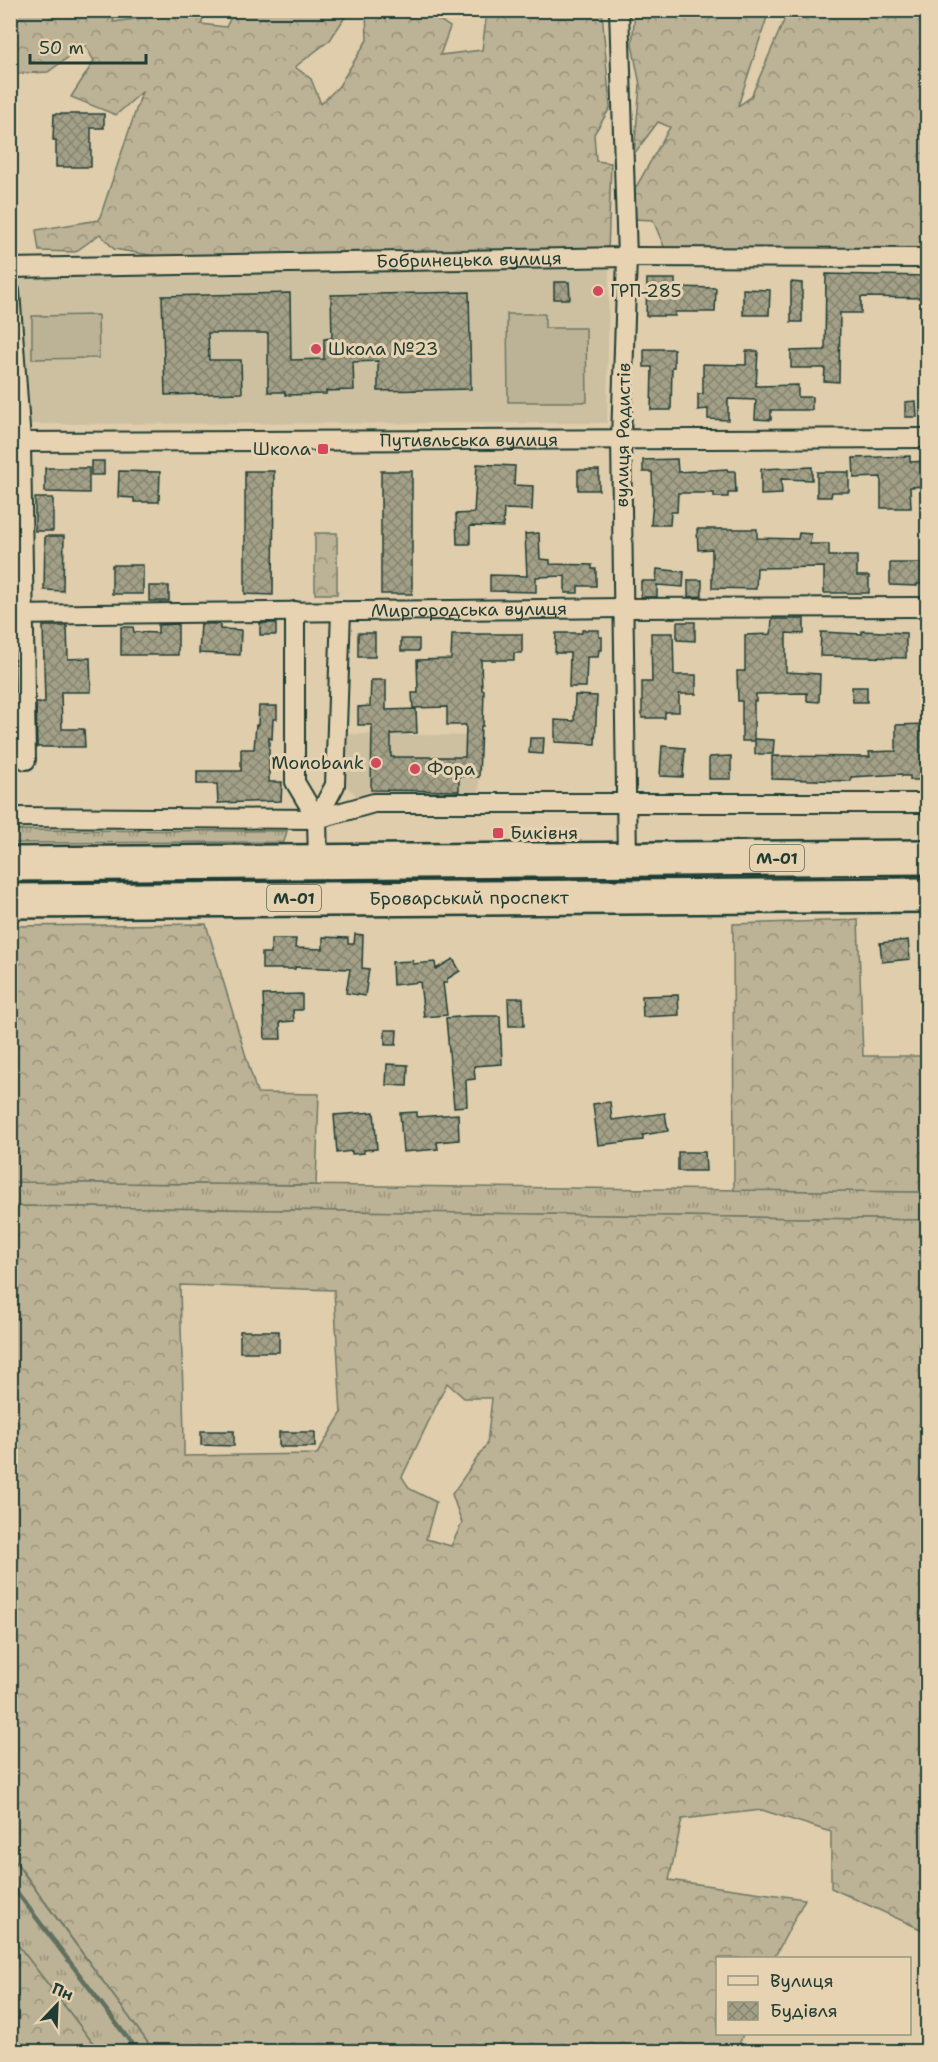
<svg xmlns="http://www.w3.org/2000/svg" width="938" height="2062" viewBox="0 0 938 2062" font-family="'Shantell Sans',sans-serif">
	<defs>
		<pattern id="grass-tufts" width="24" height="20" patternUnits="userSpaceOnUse" patternTransform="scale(1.5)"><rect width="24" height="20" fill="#bcb296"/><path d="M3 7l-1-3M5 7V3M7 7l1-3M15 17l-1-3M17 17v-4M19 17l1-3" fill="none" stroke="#98927b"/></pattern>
		<pattern id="forest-crowns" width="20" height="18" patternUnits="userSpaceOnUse" patternTransform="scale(1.5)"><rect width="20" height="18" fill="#bcb296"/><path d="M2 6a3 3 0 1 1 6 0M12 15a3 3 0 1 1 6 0" fill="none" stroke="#98927b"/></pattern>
		<pattern id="building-cross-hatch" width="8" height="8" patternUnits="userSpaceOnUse" patternTransform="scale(1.5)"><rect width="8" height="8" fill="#a3a087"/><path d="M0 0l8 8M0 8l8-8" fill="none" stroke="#84846f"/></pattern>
	</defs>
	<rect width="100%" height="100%" fill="#dfcdac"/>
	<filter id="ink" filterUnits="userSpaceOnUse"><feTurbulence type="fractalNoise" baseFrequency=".0167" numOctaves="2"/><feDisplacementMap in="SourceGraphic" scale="12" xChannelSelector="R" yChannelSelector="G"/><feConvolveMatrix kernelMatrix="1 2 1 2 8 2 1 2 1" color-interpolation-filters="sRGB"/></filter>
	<g filter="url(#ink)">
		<!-- built -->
		<g fill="#cdc0a1">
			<path d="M609,268L607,423L28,424L19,276Z"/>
			<path d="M348,734L480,736L479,797L357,796L347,787Z"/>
		</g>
		<!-- grass -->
		<g fill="url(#grass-tufts)" stroke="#6e7865" stroke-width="1.5">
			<path d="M11,830L287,831L284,842L11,843Z"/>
			<path d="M11,1182L928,1192L927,1220L11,1206Z"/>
			<path d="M10,1855L154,2051H99L11,1936Z"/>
		</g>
		<!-- forest -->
		<g fill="url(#forest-crowns)" stroke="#6e7865" stroke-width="1.5" fill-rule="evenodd">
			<path d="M11,11H116L113,22L134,19L139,11H206L201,24L226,27L234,11H349L330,40L295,67L311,79L321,104L339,86L367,40L366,11H432V15L450,27L440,55L482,50L487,11H602L610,108L594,134L596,161L611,163L608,253L174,259L114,249L100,234L75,252L39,251L36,230L99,220L142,92L116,115L71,97L94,61L85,45L48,72L11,74Z"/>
			<path d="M635,11H769L738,106L751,97L788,11H927V248L665,249L653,220L634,219L635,189L670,127L658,122L634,154L640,85L632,44Z"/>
			<rect x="315" y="533" width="22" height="61"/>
			<path d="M858,920L863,1056H927V1192L734,1190L733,924Z"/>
			<path d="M206,924L257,1093L319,1094L316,1185L11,1182V926Z"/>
			<path d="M11,1206L927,1220V1932L831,1888V1832L762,1810L682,1819L669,1880L805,1899L774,1958H718V2034H743L737,2051H154L11,1855ZM180,1285L334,1290L341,1414L317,1454L184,1456C184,1399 181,1342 180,1285ZM447,1383L464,1398H492L487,1444L452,1494L462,1523L451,1546L426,1539L436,1502L410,1489L402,1477Z"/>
			<path d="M10,1936H11L99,2051H11Z"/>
		</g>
		<!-- garden -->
		<g fill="#bcb296" stroke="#6e7865" stroke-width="1.5">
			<path d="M507,314H545V328H586L587,402H508Z"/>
			<path d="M98,315L99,358L32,359V316Z"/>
		</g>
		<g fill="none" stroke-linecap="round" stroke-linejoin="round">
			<!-- stream -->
			<path stroke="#616f5e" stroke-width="4.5" d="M10,1883L138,2052"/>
		</g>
		<!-- building -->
		<g fill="url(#building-cross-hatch)" stroke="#1f3d34" stroke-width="1.5">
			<path d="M54,114H104V128H91V167H56V140H53Z"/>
			<path d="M826,274L927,276V298L861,297V313H840L839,382L824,381L825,368H791V351L825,350Z"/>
			<path d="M647,279H675V287L716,288L715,312H675V316H646Z"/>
			<path d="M554,282H569L570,299H554Z"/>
			<path d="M791,282L802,283V322H791Z"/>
			<path d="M743,289L770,290L769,315H743Z"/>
			<path d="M469,292L471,389L378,391V361L353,362L354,390L326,391V394L285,395V392H268V333H208L209,360H241L242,393L165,395L162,296L290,293L291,360L324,359V339L332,338L331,295Z"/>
			<path d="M644,349H674V367H672L671,410H651L652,367H644Z"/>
			<path d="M746,351H758L756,386L798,385V397H812V410H771V420L755,419L756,400L728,399V420L708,419V409L698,410V394H703V364L746,365Z"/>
			<path d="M916,401L917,417H905V402Z"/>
			<path d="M910,456V462L927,461V486L910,487L911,508H881V477L854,478L853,458Z"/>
			<path d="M677,459L678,472L727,469L728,471H735L736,493H728V497H714V493H678L677,512H671L670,525H651L653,500L652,472H643V460Z"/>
			<rect x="91" y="461" width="13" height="14"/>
			<path d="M477,464L515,466L514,485L533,486L532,510L504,509L503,527L470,526V544H457L456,514L474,513Z"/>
			<path d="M812,467V480L781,479L782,494L761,495V469Z"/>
			<path d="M45,468H89V493L45,492Z"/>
			<rect x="578" y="470" width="21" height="20"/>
			<path d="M119,471L160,472L159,502H134V498L118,497Z"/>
			<path d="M245,471H274L273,595L245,594Z"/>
			<rect x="381" y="471" width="31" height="123"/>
			<path d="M817,472H849V492H832L831,497H817Z"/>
			<rect x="35" y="498" width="18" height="33"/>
			<path d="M697,529H757V538L798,539L799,533L811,534L810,544H829V556H857V576H869V593H824V567L757,568L756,589L712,588V549L698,550Z"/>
			<path d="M539,533L540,559L550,560V564L592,565V569H596V586H578V593H565V576L536,577V592L490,591V575L527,576L525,534Z"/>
			<path d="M45,536H64L63,591L44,590Z"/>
			<path d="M890,563H927V584H917V586L890,585Z"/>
			<rect x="112" y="565" width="31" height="29"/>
			<path d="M657,569L684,572L683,587L657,585V597H641V581H656Z"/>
			<path d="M688,580H702V596L688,597Z"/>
			<rect x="149" y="586" width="20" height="15"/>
			<path d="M772,619H804V634L786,633V672L820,674L819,702L807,701V693L756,694V701H754V741H742V701H738L737,671H745V635L771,634Z"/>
			<path d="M677,622H695V641L677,640Z"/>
			<rect x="260" y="623" width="16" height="12"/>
			<path d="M178,624V655H121V627H133L134,632L158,633V625Z"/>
			<path d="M201,624H220V629L241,630L240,655L199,653Z"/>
			<path d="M43,626H67L68,659L90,658L91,692H61L62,729H84L85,747H37L36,703H45Z"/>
			<path d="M582,630H599V637H602V650H599L598,657H587L586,687H569L570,653H555L556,633H582Z"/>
			<path d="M862,631L906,633V658L820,656L821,632L862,634Z"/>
			<rect x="358" y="633" width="17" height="24"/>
			<path d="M651,633H673L674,675H696V694H679V712H665V718H642V682H652Z"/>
			<path d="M452,634H522V653H514V660H481L482,690H484L483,726H481L479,777L459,776V791L371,790L372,725H358V707L370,706L371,680H386V710L416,709L417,733L391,734V757H465L466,725H447V707L413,708L412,693H418L417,660L451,659Z"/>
			<rect x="401" y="639" width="18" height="12"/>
			<path d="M852,687H867V702H853Z"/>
			<path d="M575,695L597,696L595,744L555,742V720L574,721Z"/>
			<path d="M259,706H277V719H273L272,739L269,738V782H282L281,801L218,803L217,784H197V771H241V749H254L256,725H258Z"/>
			<path d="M927,724V780H910V776H902V774L851,777V781L772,779V756L870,757L869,752L896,751V725Z"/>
			<path d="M530,738H544L543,754L529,753Z"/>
			<path d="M755,739L774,740L773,754H755Z"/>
			<path d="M662,746L685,748L683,777L660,776Z"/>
			<path d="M731,756V779H709V757Z"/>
			<path d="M355,934L363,935L362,968L369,969L365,996L346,993L350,969L295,967V969H262V953H271V939H296L295,948L323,949V937L348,938V944H354Z"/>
			<path d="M908,940L910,959L882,962L880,943Z"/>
			<path d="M453,959L460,971L447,979V983H443L447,1015L424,1017L420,982L393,985L392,962L413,961V964L435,962L436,969Z"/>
			<path d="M302,994V1010H293L294,1021L280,1022L281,1039H265L263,995Z"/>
			<path d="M678,995L679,1015L643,1017L642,996Z"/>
			<path d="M508,998H523L524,1026H509Z"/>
			<path d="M471,1016H500L502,1064L474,1066L475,1079L466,1080L467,1106L454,1107L446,1018Z"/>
			<path d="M385,1030H397L396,1045H385Z"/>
			<path d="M387,1064L408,1065L407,1086L386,1085Z"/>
			<path d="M610,1102L612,1120L665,1113L668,1131L643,1135V1140L598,1145L593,1104Z"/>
			<path d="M374,1112L377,1149L364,1150V1153L352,1154V1151L337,1153L334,1115Z"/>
			<path d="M417,1112V1117L458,1114L459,1140L437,1142L438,1149L403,1152L400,1113Z"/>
			<path d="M678,1152H705L706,1171H678Z"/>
			<rect x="240" y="1331" width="39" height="21"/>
			<path d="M201,1431H234V1446L201,1445Z"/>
			<rect x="279" y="1432" width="36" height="15"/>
		</g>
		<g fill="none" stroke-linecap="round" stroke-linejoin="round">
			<defs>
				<g id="street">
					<path d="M619,10L627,257L621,439L627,860"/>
					<path id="s1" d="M10,268L627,257L928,258"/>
					<path d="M10,291L21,442L26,760"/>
					<path id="s2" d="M10,442L928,438"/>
					<path d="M295,611V782L317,819"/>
					<path id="s3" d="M10,615L623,608L928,607"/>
					<path d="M10,817L317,819L374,803H928"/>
					<path d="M318,862L317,819L335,785L341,611"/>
				</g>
				<g id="highway">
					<path d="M10,864L928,857"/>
					<path id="s4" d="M10,901L928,895"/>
				</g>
			</defs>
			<!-- street casing -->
			<use href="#street" stroke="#1f3d34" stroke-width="22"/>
			<!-- highway casing -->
			<use href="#highway" stroke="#1f3d34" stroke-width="38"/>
			<!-- street -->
			<use href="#street" stroke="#e7d3b1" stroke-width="18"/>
			<!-- highway -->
			<use href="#highway" stroke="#e7d3b1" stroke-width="33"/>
		</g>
	</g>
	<!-- markers -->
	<g fill="#d1495b" stroke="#e7d3b1" stroke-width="2">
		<circle cx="598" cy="291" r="6"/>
		<circle cx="316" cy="349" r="6"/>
		<rect x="317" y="443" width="12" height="12" rx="3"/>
		<circle cx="376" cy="763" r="6"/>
		<circle cx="415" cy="769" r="6"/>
		<rect x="492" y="827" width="12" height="12" rx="3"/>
	</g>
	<g text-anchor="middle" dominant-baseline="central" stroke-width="6" stroke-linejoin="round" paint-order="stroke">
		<!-- shield labels -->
		<g fill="#e7d3b1" stroke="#5b6a5a" stroke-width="1.5">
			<rect x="750" y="845" width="54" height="26" rx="4.5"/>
			<rect x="267" y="885" width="54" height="26" rx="4.5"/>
		</g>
		<g font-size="16" font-weight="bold" fill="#1f3d34">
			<text x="777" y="858">М-01</text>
			<text x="294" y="898">М-01</text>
		</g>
		<!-- street labels -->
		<g font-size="18" fill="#1f3d34" stroke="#e7d3b1">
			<text stroke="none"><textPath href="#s1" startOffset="459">Бобринецька вулиця</textPath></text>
			<text transform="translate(623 435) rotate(-89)">вулиця Радистів</text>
			<text stroke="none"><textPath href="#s2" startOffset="459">Путивльська вулиця</textPath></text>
			<text stroke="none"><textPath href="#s3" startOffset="459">Миргородська вулиця</textPath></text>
			<text stroke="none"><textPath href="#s4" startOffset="459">Броварський проспект</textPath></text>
		</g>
		<!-- poi labels -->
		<g font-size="18" fill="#1f3d34" stroke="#e7d3b1" text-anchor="start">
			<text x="610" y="291">ГРП-285</text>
			<text x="328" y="349">Школа №23</text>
			<text x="311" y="449" text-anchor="end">Школа</text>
			<text x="364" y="763" text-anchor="end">Monobank</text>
			<text x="427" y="769">Фора</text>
			<text x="510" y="833">Бикiвня</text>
		</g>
	</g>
	<!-- margin -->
	<rect width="938" height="2062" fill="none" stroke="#e7d3b1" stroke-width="36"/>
	<rect x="18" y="18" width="902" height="2026" fill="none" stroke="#1f3d34" stroke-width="2" filter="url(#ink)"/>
	<!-- legend -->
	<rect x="716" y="1957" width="195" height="78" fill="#e7d3b1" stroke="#97977f" stroke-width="1.5"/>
	<rect x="728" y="1976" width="30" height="9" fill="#e7d3b1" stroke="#97977f" stroke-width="1.5"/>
	<text x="770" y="1987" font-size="18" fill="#1f3d34">Вулиця</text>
	<rect x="728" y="2002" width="30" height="18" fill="url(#building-cross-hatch)" stroke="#97977f" stroke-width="1.5"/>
	<text x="770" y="2017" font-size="18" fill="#1f3d34">Будівля</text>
	<!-- north arrow -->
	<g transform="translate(57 2005) rotate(23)" stroke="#e7d3b1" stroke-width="4.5" paint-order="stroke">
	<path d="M0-4.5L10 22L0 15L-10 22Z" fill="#1f3d34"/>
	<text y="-9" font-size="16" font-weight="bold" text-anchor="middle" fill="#1f3d34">Пн</text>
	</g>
	<!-- scale -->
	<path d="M30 54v9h116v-9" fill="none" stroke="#1f3d34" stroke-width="3"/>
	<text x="39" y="54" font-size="18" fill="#1f3d34" stroke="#e7d3b1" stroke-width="4.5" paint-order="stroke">50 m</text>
</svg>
